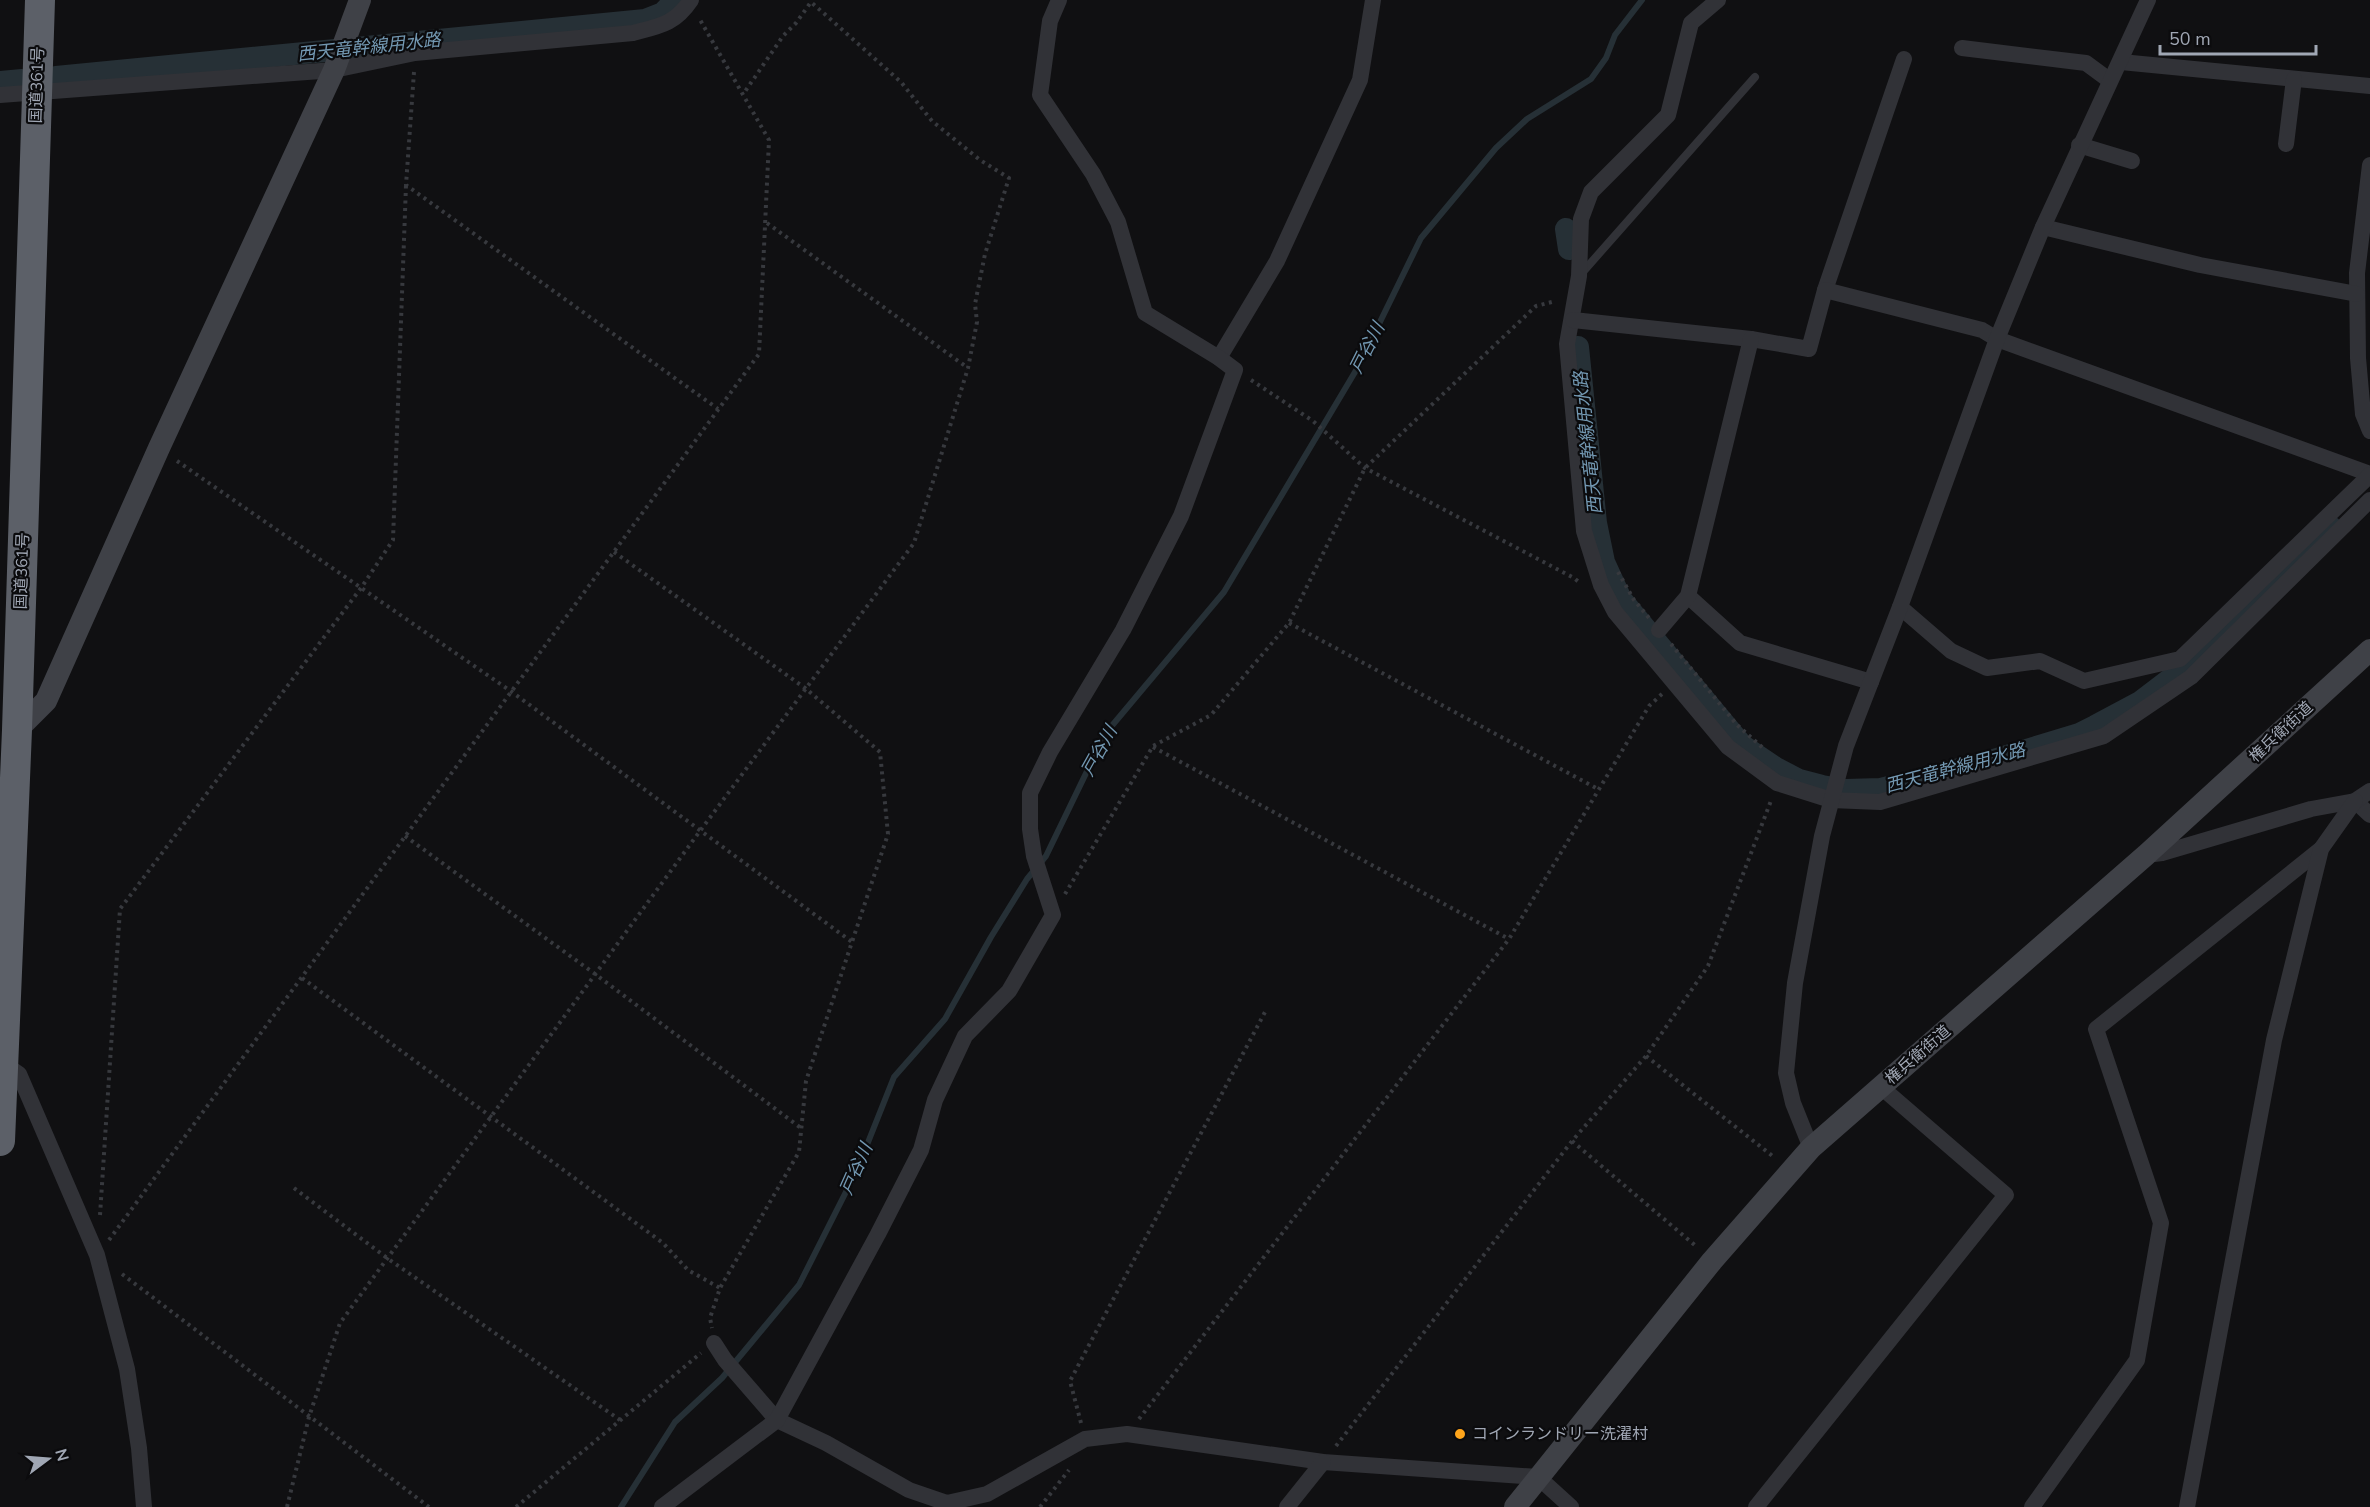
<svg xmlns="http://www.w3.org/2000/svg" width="2370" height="1507" viewBox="0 0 2370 1507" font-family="'Nunito Sans','Noto Sans JP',sans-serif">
	<rect width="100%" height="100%" fill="#101012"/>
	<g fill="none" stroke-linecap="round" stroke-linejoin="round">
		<!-- stream -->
		<path stroke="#263036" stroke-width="6" d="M621,1507L675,1422L722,1378L799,1285L857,1170L894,1077L945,1019L991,937L1027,879L1046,856L1105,734L1224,592L1358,367L1421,238L1496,148L1527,119L1591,79L1606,58L1615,35L1642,0"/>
		<!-- canal -->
		<g stroke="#263036" stroke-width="22">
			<path d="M56,77L645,20L663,13L675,0"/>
			<path d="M0,82L22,80"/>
			<path d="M1566,229L1569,249"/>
			<path d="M1578,347L1596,523L1604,562L1621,599L1742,745L1776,768L1799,780L1822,786L1846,790L1881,789L1987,762L2079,734L2095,726L2140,702L2182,670L2331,527"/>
		</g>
		<!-- path -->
		<g stroke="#37393e" stroke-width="4" stroke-dasharray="3 4.5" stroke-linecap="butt">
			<path d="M414,72L406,185L718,409"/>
			<path d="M767,223L968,368"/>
			<path d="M1251,380L1313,421L1365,468L1574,578L1580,583"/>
			<path d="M177,461L512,692L852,942L806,1081L799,1152L720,1288L710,1318L712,1328"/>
			<path d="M614,552L805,688L880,752L888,834L852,942"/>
			<path d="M1618,572L1634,600L1649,618"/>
			<path d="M1289,623L1598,789"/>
			<path d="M1671,644L1737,725L1763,748"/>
			<path d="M1153,747L1509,939"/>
			<path d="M405,836L595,974L801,1128"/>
			<path d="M1065,894L1153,746L1211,715L1289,623L1365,468L1536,306L1556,301"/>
			<path d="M302,978L663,1243L688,1270L720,1288"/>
			<path d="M1646,1056L1775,1158"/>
			<path d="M1572,1141L1697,1247"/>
			<path d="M294,1188L387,1258L620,1420"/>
			<path d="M100,1215L120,909L361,588L393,540L406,185"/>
			<path d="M109,1240L759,354L769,140L699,18"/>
			<path d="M122,1274L429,1507"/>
			<path d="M1139,1419L1509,939L1649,706L1662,694"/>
			<path d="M1081,1423L1070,1381L1265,1012"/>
			<path d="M1336,1446L1572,1141L1646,1056L1708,966L1772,798"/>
			<path d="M287,1507L309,1417L340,1323L700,831L914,543L968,368L977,322L975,304L985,254L1009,178L980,160L932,121L901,82L811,2L796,23L783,36L744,93"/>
			<path d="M516,1507L701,1353"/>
			<path d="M1040,1507L1069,1470"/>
		</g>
		<!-- lane -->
		<path stroke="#313237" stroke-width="8" d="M1581,274L1755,77"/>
		<!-- street -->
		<g stroke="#313237" stroke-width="16">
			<path d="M1718,0L1691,23L1668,115L1591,192L1581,219L1579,276L1567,344L1584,531L1601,585L1615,612L1728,747L1777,783L1831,800L1880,802L2104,736L2191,677L2370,500"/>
			<path d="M1962,48L2086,63L2109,80"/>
			<path d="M2121,62L2370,86"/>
			<path d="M0,95L334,70L415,53L633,33C660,26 675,24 691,0"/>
			<path d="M2286,144L2294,79"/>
			<path d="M2079,145L2132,161"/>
			<path d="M2370,165L2357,273L2358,358L2363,414L2370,431"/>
			<path d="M2043,227L2200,265L2357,294"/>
			<path d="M1825,290L1904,59"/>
			<path d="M1573,320L1751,339L1809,349L1825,290L1982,330L1997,339L2370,474"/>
			<path d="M1219,358L1277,261L1360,80L1373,0"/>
			<path d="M1688,596L1740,643L1871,682"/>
			<path d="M1900,607L1951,651L1987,668L2040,661L2084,681L2180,659L2370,475"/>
			<path d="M1659,630L1688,596L1751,339"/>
			<path d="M2355,801L2370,815"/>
			<path d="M2146,855L2162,853L2311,809L2355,801L2370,791"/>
			<path d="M3,1063L19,1074L97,1255L127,1369L139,1448L144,1507"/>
			<path d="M1811,1148L1793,1103L1786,1073L1795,983L1822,836L1846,746L1900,607L1997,339L2043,227L2148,0"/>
			<path d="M714,1343L725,1360L777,1420L826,1443L909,1490L947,1503L987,1494L1085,1439L1127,1434L1323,1462L1538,1477L1571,1507"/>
			<path d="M662,1507L777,1420L878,1234L921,1150L935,1100L965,1036L1009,991L1053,915L1034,856L1030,829V793L1050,752L1123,630L1181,516L1235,370L1219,358L1145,313L1118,222L1093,174L1040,95L1050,21L1059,0"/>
			<path d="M1287,1507L1323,1462"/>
			<path d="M1756,1507L2006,1195L1881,1087"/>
			<path d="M2032,1507L2137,1360L2161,1223L2096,1029L2321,849"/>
			<path d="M2187,1507L2274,1040L2321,849L2355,801"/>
		</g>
		<!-- secondary -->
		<g stroke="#3f4147" stroke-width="22">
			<path d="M17,730L46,701L159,448L334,70L360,0"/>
			<path d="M1515,1507L1712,1261L1811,1148L2146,855L2370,650"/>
		</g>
		<!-- highway -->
		<path stroke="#5c6068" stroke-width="30" d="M0,1141L17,730L40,0"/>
	</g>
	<!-- markers -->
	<circle fill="#ffa51b" stroke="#0b0b0d" stroke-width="2" cx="1460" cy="1434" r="6"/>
	<g text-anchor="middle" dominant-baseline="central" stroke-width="4.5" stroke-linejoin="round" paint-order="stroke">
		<!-- street labels -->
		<g font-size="16" fill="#a0a7b4" stroke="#0b0b0d">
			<text transform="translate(37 85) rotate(-88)">国道361号</text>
			<text transform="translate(22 571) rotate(-88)">国道361号</text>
			<text transform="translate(2281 732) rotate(-43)">権兵衛街道</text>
			<text transform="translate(1918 1055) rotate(-41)">権兵衛街道</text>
		</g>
		<!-- poi labels -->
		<g font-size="16" fill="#a0a7b4" stroke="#0b0b0d" text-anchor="start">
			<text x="1472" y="1434">コインランドリー洗濯村</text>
		</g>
		<!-- water labels -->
		<g font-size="18" font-style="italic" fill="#7398b2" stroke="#0b0b0d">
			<text transform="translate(369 47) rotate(-6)">西天竜幹線用水路</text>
			<text transform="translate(1367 348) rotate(-63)">戸谷川</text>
			<text transform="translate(1588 443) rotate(-96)">西天竜幹線用水路</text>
			<text transform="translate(1099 751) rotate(-61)">戸谷川</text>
			<text transform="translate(1955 768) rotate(-15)">西天竜幹線用水路</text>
			<text transform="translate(856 1169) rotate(-66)">戸谷川</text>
		</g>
	</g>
	<!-- north arrow -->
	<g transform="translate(48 1459) rotate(74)" stroke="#0b0b0d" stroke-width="4.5" paint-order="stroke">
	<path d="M0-4.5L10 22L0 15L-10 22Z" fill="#a0a7b4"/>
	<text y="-9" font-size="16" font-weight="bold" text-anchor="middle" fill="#a0a7b4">N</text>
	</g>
	<!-- scale -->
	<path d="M2160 45v9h156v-9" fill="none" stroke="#a0a7b4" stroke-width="3"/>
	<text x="2169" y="45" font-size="18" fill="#a0a7b4" stroke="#0b0b0d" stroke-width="4.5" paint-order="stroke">50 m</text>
</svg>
